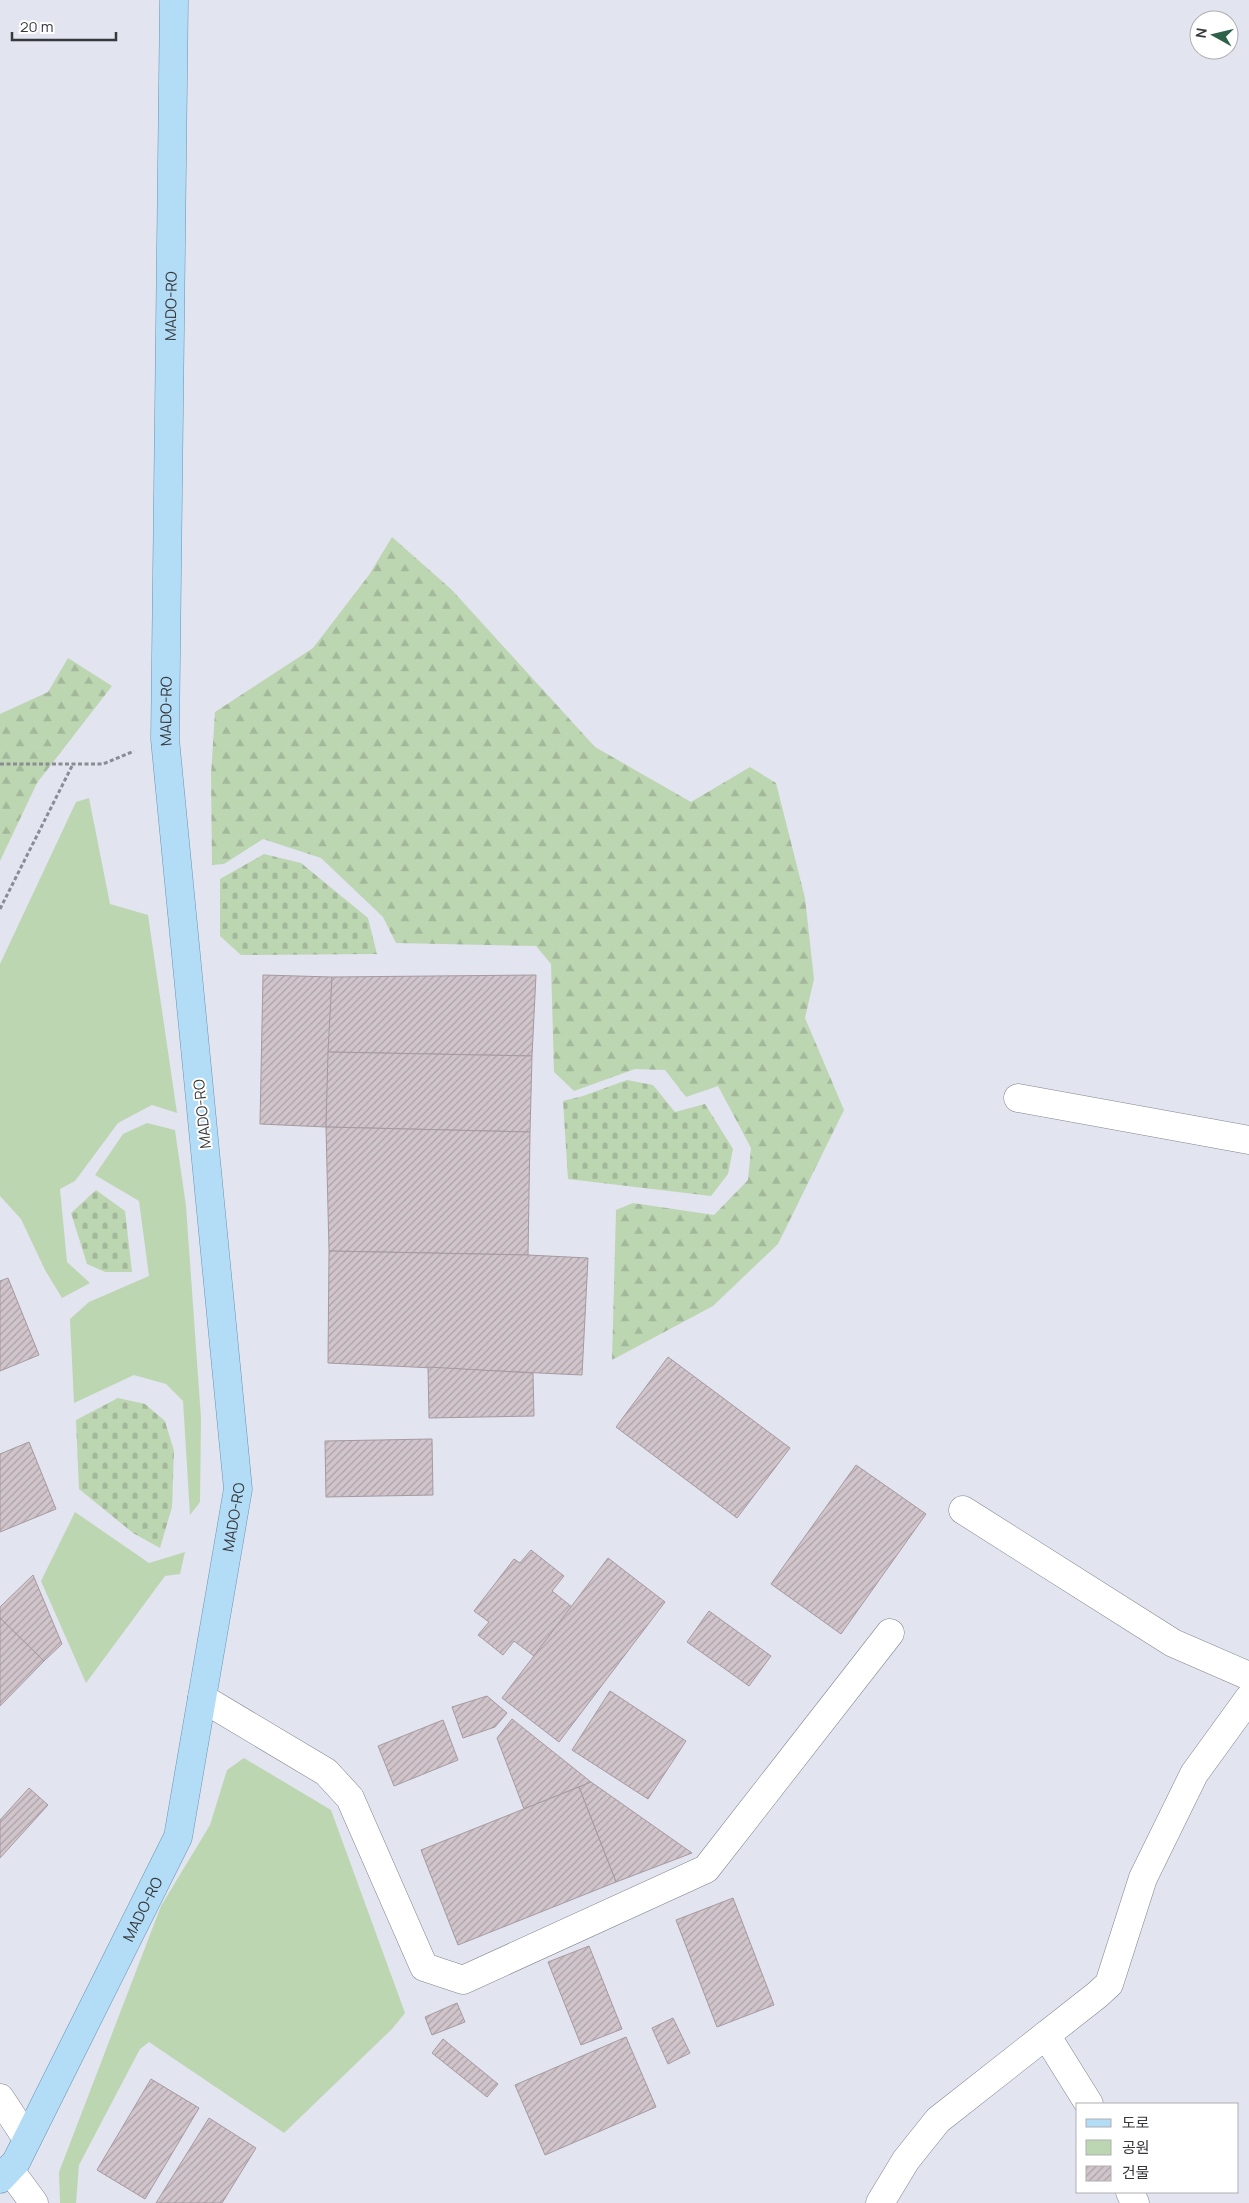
<svg xmlns="http://www.w3.org/2000/svg" width="1249" height="2203" viewBox="0 0 1249 2203" font-family="Manrope,'Noto Sans KR',sans-serif">
	<defs>
		<pattern id="forest-firs" width="22" height="20" patternUnits="userSpaceOnUse" patternTransform="scale(1.25)"><rect width="22" height="20" fill="#bdd6b2"/><path d="M5 1l3.5 6h-7zM16 11l3.5 6h-7z" fill="#a3b89a"/></pattern>
		<pattern id="cemetery-stones" width="16" height="16" patternUnits="userSpaceOnUse" patternTransform="scale(1.25)"><rect width="16" height="16" fill="#bdd6b2"/><path d="M2 7V4a2 2 0 0 1 4 0v3zM10 15v-3a2 2 0 0 1 4 0v3z" fill="#a3b89a"/></pattern>
		<pattern id="building-hatch" width="6" height="6" patternUnits="userSpaceOnUse" patternTransform="scale(1.25)"><rect width="6" height="6" fill="#d1c5cb"/><path d="M-1 1l2-2M0 6l6-6M5 7l2-2" fill="none" stroke="#aaa1a6"/></pattern>
	</defs>
	<rect width="100%" height="100%" fill="#e2e4f0"/>
	<!-- green -->
	<g fill="#bdd6b2">
		<path d="M89,798L110,904L148,915L177,1113L152,1105L118,1123L75,1181L60,1189L67,1262L90,1283L62,1298L45,1270L21,1219L0,1196V964L76,802Z"/>
		<path d="M147,1123L175,1130L186,1206L201,1418L200,1502L190,1515L183,1401L166,1384L134,1375L74,1403L70,1319L89,1302L149,1276L139,1201L95,1175L123,1134Z"/>
		<path d="M75,1512L149,1563L185,1552L180,1574L165,1576L86,1683L41,1581Z"/>
		<path d="M244,1758L331,1810L405,2013L392,2029L284,2133L149,2042L140,2049L79,2165L76,2203H60L59,2172L161,1906L210,1825L227,1770Z"/>
	</g>
	<!-- forest -->
	<g fill="url(#forest-firs)">
		<path d="M392,537L452,590L595,747L691,802L750,767L776,783L805,898L814,979L805,1018L844,1110L778,1244L713,1306L612,1360L616,1210L633,1203L714,1215L748,1180L751,1148L718,1086L686,1097L665,1070L635,1069L574,1091L554,1072L551,964L536,946L396,943L383,917L321,858L263,839L224,864L212,865L211,775L215,712L313,648L369,575Z"/>
		<path d="M68,658L112,686L37,783L0,861V714L48,692Z"/>
	</g>
	<!-- cemetery -->
	<g fill="url(#cemetery-stones)">
		<path d="M264,854L301,863L368,918L377,954L241,955L220,936V879Z"/>
		<path d="M627,1080L653,1085L675,1112L705,1104L733,1149L728,1174L711,1196L568,1179L563,1101L583,1096Z"/>
		<path d="M96,1190L125,1211L132,1272H105L87,1264L71,1213Z"/>
		<path d="M118,1398L145,1404L165,1421L174,1451L172,1507L160,1548L133,1533L79,1489L76,1420Z"/>
	</g>
	<!-- building -->
	<g fill="url(#building-hatch)" stroke="#a69aa0">
		<path d="M263,975L332,977L326,1127L260,1124Z"/>
		<path d="M536,975L532,1056L328,1052L332,977Z"/>
		<path d="M328,1052L532,1056L530,1132L326,1127Z"/>
		<path d="M326,1127L530,1132L528,1255L329,1251Z"/>
		<path d="M329,1251L528,1255L588,1258L582,1375L328,1363Z"/>
		<path d="M8,1278L39,1355L0,1371V1281Z"/>
		<path d="M668,1357L790,1448L737,1518L616,1427Z"/>
		<path d="M428,1367L533,1373L534,1416L429,1418Z"/>
		<path d="M432,1439L433,1495L326,1497L325,1441Z"/>
		<path d="M29,1442L56,1509L0,1532V1454Z"/>
		<path d="M856,1465L926,1514L841,1634L771,1584Z"/>
		<path d="M531,1550L564,1576L552,1591L572,1607L534,1656L514,1641L503,1655L478,1635L489,1622L474,1611L514,1559L520,1563Z"/>
		<path d="M608,1558L665,1602L559,1742L502,1698Z"/>
		<path d="M33,1575L62,1644L44,1661L0,1618V1607Z"/>
		<path d="M709,1611L771,1656L749,1686L687,1642Z"/>
		<path d="M0,1618L44,1661L0,1706Z"/>
		<path d="M610,1691L686,1741L648,1799L572,1750Z"/>
		<path d="M487,1696L507,1713L495,1727L463,1738L452,1707Z"/>
		<path d="M512,1719L591,1782L524,1809L497,1738Z"/>
		<path d="M443,1720L458,1760L394,1786L378,1746Z"/>
		<path d="M591,1782L692,1853L616,1882L579,1787Z"/>
		<path d="M579,1787L616,1882L458,1945L421,1850Z"/>
		<path d="M29,1788L48,1805L0,1858V1820Z"/>
		<path d="M733,1898L774,2005L717,2027L676,1920Z"/>
		<path d="M589,1946L622,2029L581,2045L548,1962Z"/>
		<path d="M457,2003L465,2022L432,2035L425,2017Z"/>
		<path d="M673,2018L690,2053L668,2064L652,2028Z"/>
		<path d="M626,2037L656,2107L545,2155L515,2085Z"/>
		<path d="M443,2039L498,2084L487,2097L432,2053Z"/>
		<path d="M151,2079L199,2108L145,2199L97,2170Z"/>
		<path d="M209,2118L256,2148L222,2203H156Z"/>
	</g>
	<g fill="none" stroke-linecap="round" stroke-linejoin="round">
		<defs>
			<g id="minor">
				<path d="M1018,1098L1249,1140"/>
				<path d="M963,1510L1173,1643L1249,1676"/>
				<path d="M202,1698L326,1772L350,1798L424,1967L463,1980L706,1869L890,1633"/>
				<path d="M1046,2035L1089,2104"/>
				<path d="M0,2098L27,2139"/>
				<path d="M9,2169L34,2203"/>
				<path d="M1130,2192L1135,2203"/>
				<path d="M880,2203L906,2160L938,2120L1097,1995L1109,1984L1143,1878L1194,1774L1249,1698"/>
			</g>
			<g id="major">
				<path id="s1" d="M0,2179L16,2162L178,1837L238,1489L165,739L174,0"/>
			</g>
		</defs>
		<!-- minor casing -->
		<use href="#minor" stroke="#81838e" stroke-width="29"/>
		<!-- major casing -->
		<use href="#major" stroke="#6694b2" stroke-width="29"/>
		<!-- path -->
		<g stroke="#8a8b93" stroke-width="3" stroke-dasharray="4 2.5" stroke-linecap="butt">
			<path d="M0,764H103L134,751"/>
			<path d="M0,909L73,764"/>
		</g>
		<!-- minor -->
		<use href="#minor" stroke="#fff" stroke-width="28"/>
		<!-- major -->
		<use href="#major" stroke="#b3ddf7" stroke-width="28"/>
	</g>
	<g text-anchor="middle" dominant-baseline="central" stroke-width="4" stroke-linejoin="round" paint-order="stroke">
		<!-- street labels -->
		<g font-size="15" fill="#37383c" stroke="#fff">
			<text stroke="none"><textPath href="#s1" startOffset="1926">MADO-RO</textPath></text>
			<text stroke="none"><textPath href="#s1" startOffset="1521">MADO-RO</textPath></text>
			<text transform="translate(202 1114) rotate(-96)">MADO-RO</text>
			<text stroke="none"><textPath href="#s1" startOffset="711">MADO-RO</textPath></text>
			<text stroke="none"><textPath href="#s1" startOffset="306">MADO-RO</textPath></text>
		</g>
	</g>
	<!-- legend -->
	<rect x="1076" y="2103" width="162" height="90" fill="#ffffff" stroke="#afafb1"/>
	<rect x="1086" y="2119" width="25" height="8" fill="#b3ddf7" stroke="#afafb1"/>
	<text x="1122" y="2128" font-size="15" fill="#37383c">도로</text>
	<rect x="1086" y="2140" width="25" height="15" fill="#bdd6b2" stroke="#afafb1"/>
	<text x="1122" y="2153" font-size="15" fill="#37383c">공원</text>
	<rect x="1086" y="2166" width="25" height="15" fill="url(#building-hatch)" stroke="#afafb1"/>
	<text x="1122" y="2178" font-size="15" fill="#37383c">건물</text>
	<!-- north arrow -->
	<g transform="translate(1214 35) rotate(278)"><circle r="24" fill="#ffffff" stroke="#afafb1"/>
	<path d="M0-4L9 19L0 12L-9 19Z" fill="#2d6249"/>
	<text y="-8" font-size="14" font-weight="bold" text-anchor="middle" fill="#37383c">N</text>
	</g>
	<!-- scale -->
	<path d="M12 32v8h104v-8" fill="none" stroke="#37383c" stroke-width="2.5"/>
	<text x="20" y="32" font-size="15" fill="#37383c" stroke="#ffffff" stroke-width="4" paint-order="stroke">20 m</text>
</svg>
